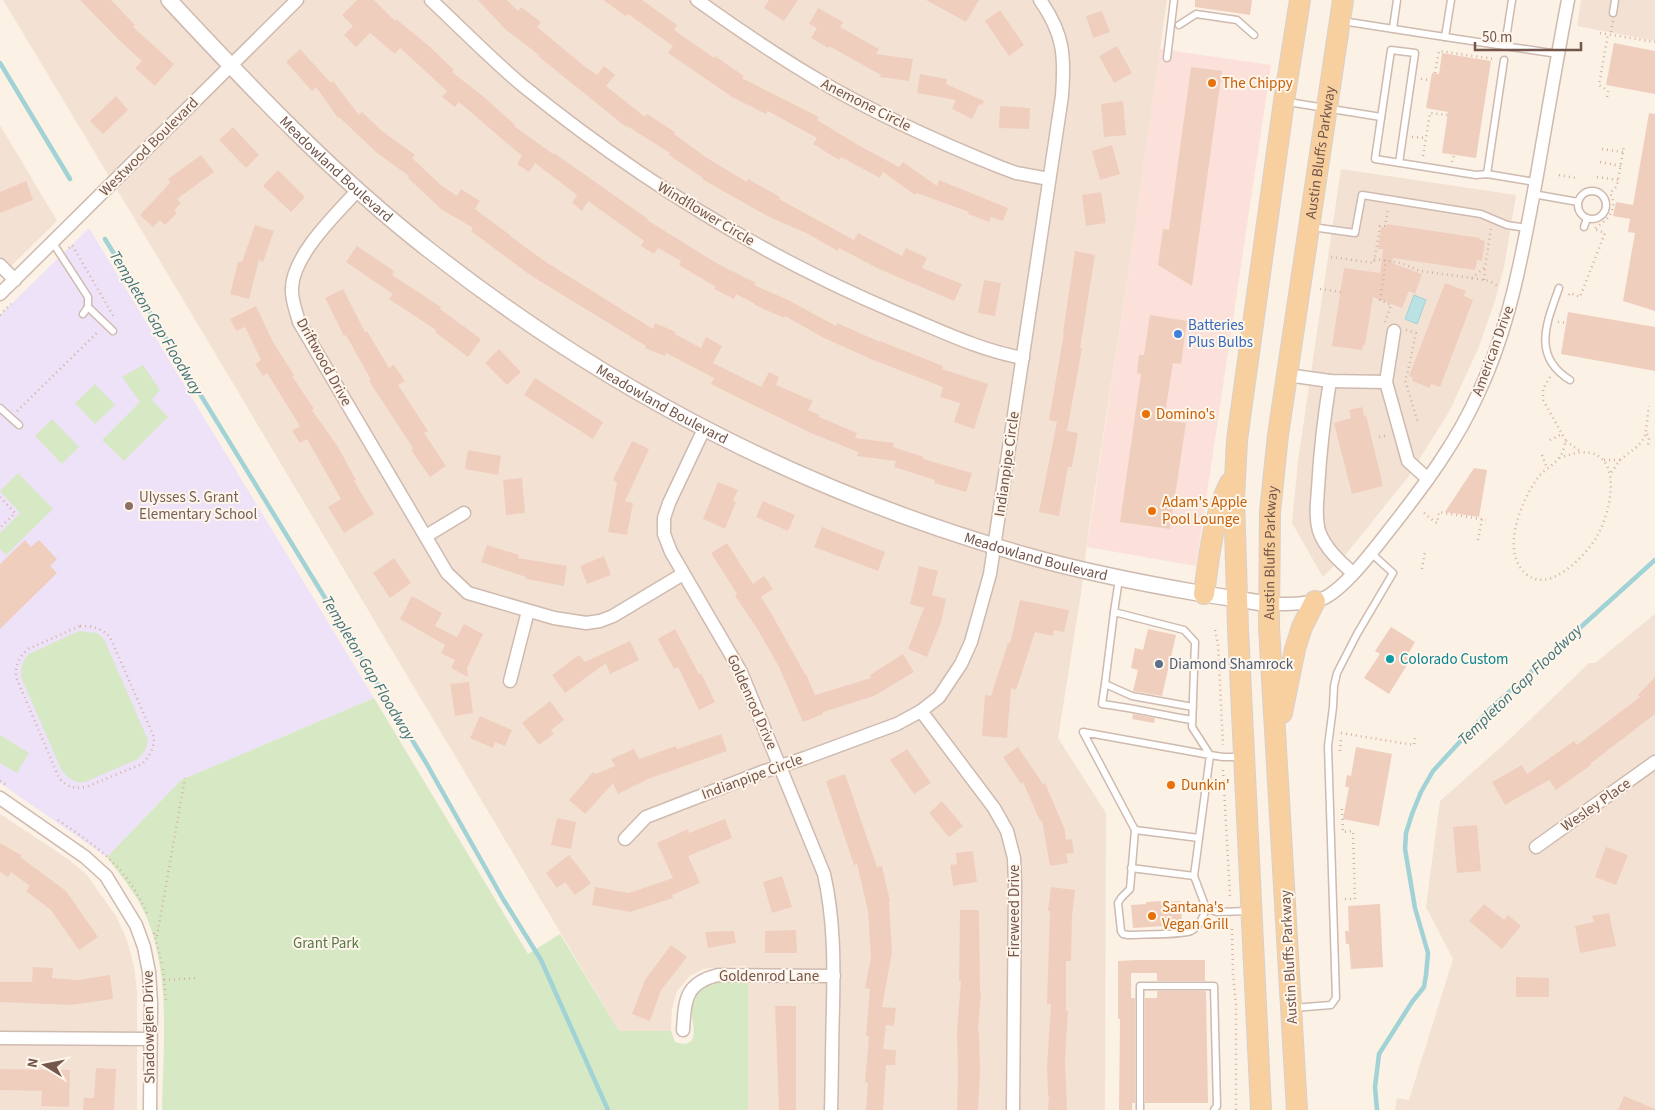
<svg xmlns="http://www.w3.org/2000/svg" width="1655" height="1110" viewBox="0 0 1655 1110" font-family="'Source Sans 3',sans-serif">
	<rect width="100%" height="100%" fill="#fbf1e5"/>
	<!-- residential -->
	<g fill="#f3e2d4">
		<path d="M3,0H1167L1129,269L1089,528L1081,593L1058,738L1106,813L1105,1110H748V979L746,966L724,967L703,969L690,976L677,991L672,1009L671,1031H619L163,266Z"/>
		<path d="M1581,0H1655V41L1577,26Z"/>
		<path d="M0,125L57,221L0,277Z"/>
		<path d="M1341,169L1516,195L1504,267L1495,301L1478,349L1449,412L1408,477L1347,553L1323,577L1292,523L1298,461Z"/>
		<path d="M1655,614V1110H1395L1397,1098L1409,1100L1453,959L1426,907L1440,801L1510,739L1589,663H1595Z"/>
		<path d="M0,814L68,859L86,874L116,916L127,940L134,966L137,992V1110H0Z"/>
	</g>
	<!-- commercial -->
	<path fill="#fbe1d9" d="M1160,49L1271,65L1196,566L1087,547L1129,269Z"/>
	<!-- education -->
	<path fill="#eee2f8" d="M89,228L374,698L181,780L107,857L0,783V315Z"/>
	<!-- green -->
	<g fill="#d6e9c4">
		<path d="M143,365L160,390L152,400L168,417L124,461L102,440L140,402L122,377Z"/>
		<path d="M95,384L115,405L95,424L75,403Z"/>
		<path d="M52,419L79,447L62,464L35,436Z"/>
		<path d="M18,473L53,509L6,555L0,549V533L20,513L0,491Z"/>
		<path d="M79,631L97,633L104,639L148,740L146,749L138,759L85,782C74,783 69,779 62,771L21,677C21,667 22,661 29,654Z"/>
		<path d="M374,698L528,954L560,934L619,1031H671L675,1042C702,1051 692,1023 691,1010C691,1002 696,994 699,987L718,980L748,979V1110H162C163,1048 171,976 147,918C138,896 121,876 107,857L181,780Z"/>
		<path d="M0,735L29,753L17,773L0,763Z"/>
	</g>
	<!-- water -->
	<path fill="#bae2e4" stroke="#a1d2d6" d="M1414,295L1426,300L1417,324L1405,319Z"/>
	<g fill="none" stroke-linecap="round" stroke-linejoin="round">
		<!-- stream -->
		<g stroke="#a1d2d6" stroke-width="4.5">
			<path d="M0,63L70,179"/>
			<path d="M105,239L425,761L503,899L541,960L608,1110"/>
			<path d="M1377,1110L1375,1087L1379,1054L1412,1002L1424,987L1426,975L1428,953L1415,908L1405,849L1406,833L1412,814L1421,792L1433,771L1489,710L1655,560"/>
		</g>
	</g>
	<!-- building -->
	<g fill="#f0cebe">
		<path d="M80,0H111L135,25L133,27L174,64L155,86L135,68L142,61L119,40Z"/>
		<path d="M357,0H374L395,21L396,19L429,46L454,70L452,72L484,97L515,125L514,126L553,154L554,153L648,219L647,220L718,264L756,283L754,285L790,301L836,326L837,323L880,342V341L943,366L942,369L988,384L974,429L954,422L960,403L940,397L943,387L873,360L822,337L785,316L784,318L755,305V304L736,294L734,299L714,289L716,287L679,265L681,261L658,248L654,254L641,246L644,241L588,201L582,211L572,203L577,195L535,163L529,172L517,164L522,156L459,102L455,107L442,97L447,91L400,48L395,54L370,33L356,47L344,35L353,26L342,15Z"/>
		<path d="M478,0H507L518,11L521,7L541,22L537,27L584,66L597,75L604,66L615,75L606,86L645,117L647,114L675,132L674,134L707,158L747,182L748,179L780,197L779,199L854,240L858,233L902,256L906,248L927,258L922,268L962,284L954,301L879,269L839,248L838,251L806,233L769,217L702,179L703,178L669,155L670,153L627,126L626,127L538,56L539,55L505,29Z"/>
		<path d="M603,0H642L677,25L674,30L714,58L715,56L744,76L742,78L819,117L817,120L858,145L899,167L903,162L937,186L939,180L1008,208L1003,221L991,217L989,222L968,214L969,212L917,193L915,195L883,172L880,178L841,157L839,160L813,144L817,138L768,111L766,114L732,97L668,53L673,46L628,14L626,16Z"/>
		<path d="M769,0H798L784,21L764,8Z"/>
		<path d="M926,0H979L966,22Z"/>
		<path d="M1195,0H1252L1250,15L1195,7Z"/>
		<path d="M818,8L843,22L840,27L879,49L876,54L913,59L909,81L880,77L881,75L829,46L828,48L811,38L817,28L809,24Z"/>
		<path d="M1000,10L1024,45L1009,56L985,21Z"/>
		<path d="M1102,11L1110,32L1093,38L1086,16Z"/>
		<path d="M1614,43L1655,51V94L1606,85Z"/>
		<path d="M1117,46L1132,73L1114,83L1099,56Z"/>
		<path d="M300,49L331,83L333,81L359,115L362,112L382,131L415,155L412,158L442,186L457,196L461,189L480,201L475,209L510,235V236L546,262L653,329L655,323L676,332L675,334L701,348L706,337L722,346L713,363L761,387L769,372L779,377L776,385L813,401L808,410L820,415L819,417L857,433L855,438L894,443L893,447L924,457L923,459L972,473L966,492L934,483L935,480L894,467L896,461L857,456L858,452L811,433L745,401L711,384L714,378L666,353L665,356L645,348L646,346L530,275L471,231L473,228L441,209L408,178L409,176L377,153L339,117L338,118L316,87L312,91L286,62Z"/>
		<path d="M1442,53L1491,61L1476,158L1442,153L1448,112L1426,108L1432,73L1439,74Z"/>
		<path d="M1191,67L1222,71L1192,286L1158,265L1163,229L1169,230Z"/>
		<path d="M920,74L947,79L946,84L984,101L982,105L979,104L972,119L952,109L956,100L917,93Z"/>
		<path d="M116,96L128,110L103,134L90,121Z"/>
		<path d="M1123,101L1126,135L1104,137L1101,104Z"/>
		<path d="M1000,106L1030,108L1029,129L999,128Z"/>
		<path d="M1649,113L1655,114V311L1623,301L1635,233L1628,232L1630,219L1613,216L1616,202L1633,205Z"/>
		<path d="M233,127L259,155L246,168L219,140Z"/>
		<path d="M1112,145L1120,174L1100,180L1092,151Z"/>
		<path d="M201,155L214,172L177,199L181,203L174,210L177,213L165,225L160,220L153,227L140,215L170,183L168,179Z"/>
		<path d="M278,170L305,197L291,212L263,186Z"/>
		<path d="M26,181L33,200L0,213V192Z"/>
		<path d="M1101,192L1106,223L1086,226L1082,195Z"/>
		<path d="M1387,224L1480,238V240L1485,241L1482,261L1477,260L1475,270L1393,258L1392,263L1422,274L1415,294L1409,291L1402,308L1373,297L1365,345H1363L1362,350L1332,346L1344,268L1380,273L1383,249H1378L1381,227L1386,228Z"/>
		<path d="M255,225L274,231L263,262L259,260L249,299L230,294L238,262H242Z"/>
		<path d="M357,246L394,271L392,275L441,307L440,309L481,339L468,357L435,332L436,330L389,299L393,294L346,262Z"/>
		<path d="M1075,251L1095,255L1080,348H1082L1067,431L1078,433L1072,467H1068L1059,516L1039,512L1057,422L1049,420L1064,333H1063Z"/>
		<path d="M984,280L1001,283L995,316L978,313Z"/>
		<path d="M1445,283L1466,291L1464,296L1473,300L1440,387L1431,384L1430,388L1412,381L1413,378L1409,376Z"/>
		<path d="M343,289L365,332L367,331L389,368L394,365L405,381L398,385L428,431L424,433L446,466L430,477L411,450L413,448L369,381L371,380L346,335L344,336L325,298Z"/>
		<path d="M256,306L273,342L294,375L292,376L314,409L312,410L338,447L356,480L354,481L374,514L344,533L328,507L341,499L307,439L300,443L292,431L300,426L267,373L263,376L255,364L261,360L245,327L236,331L230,319Z"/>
		<path d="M1568,312L1655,327V371L1561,354Z"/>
		<path d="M1150,315L1187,321L1181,364L1173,363L1164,420L1186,423L1170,529L1120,522L1141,374L1137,373L1139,355H1144Z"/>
		<path d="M499,349L521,372L507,385L485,363Z"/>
		<path d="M535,378L603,422L593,439L524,395Z"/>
		<path d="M1362,407L1364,416L1366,415L1383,486L1352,494L1334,423L1351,418L1349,410Z"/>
		<path d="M632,441L649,449L625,501L633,503L627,535L608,532L617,482L613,480Z"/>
		<path d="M468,450L501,456L498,475L465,469Z"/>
		<path d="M1474,468L1487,470L1479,517L1445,512Z"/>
		<path d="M522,478L525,513L506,515L503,480Z"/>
		<path d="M718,482L738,490L733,501L736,502L725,529L703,519Z"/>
		<path d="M763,501L795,515L788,531L756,517Z"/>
		<path d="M822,527L885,552L878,571L814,547Z"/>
		<path d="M25,540L31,547L39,540L57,559L50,566L57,573L0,629V564Z"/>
		<path d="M727,543L753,584L764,576L773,589L761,597L770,611L805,674H806L815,695L871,678L870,675L903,654L914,672L874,696L823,712V714L803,722L779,667L758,630L735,596L737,594L711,553Z"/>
		<path d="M487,545L519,555L518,558L567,566L564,586L526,579V577L481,562Z"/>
		<path d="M604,556L611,575L587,584L580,566Z"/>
		<path d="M394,558L411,583L390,598L373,573Z"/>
		<path d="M919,566L938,571L932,595L946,599L941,622L927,657L908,649L924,608L910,604Z"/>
		<path d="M412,596L442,613L435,626L457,637L464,624L483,634L467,668L468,677L451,668L455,660L441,653L445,645L400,619Z"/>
		<path d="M1020,600L1069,610L1064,632L1054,630L1053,636L1035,632L1016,690L1011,688L1007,738L982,736L985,695L991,696L1008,643L1010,644Z"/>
		<path d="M1391,627L1415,642L1408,654L1412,657L1389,694L1364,678L1380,654L1375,651Z"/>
		<path d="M675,629L699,674L701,673L715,702L699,710L678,667L674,669L658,639Z"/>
		<path d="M1148,629L1176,635L1162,696L1133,691L1138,670L1131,668L1135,648L1143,650Z"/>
		<path d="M630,641L639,660L610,674L606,663L565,693L552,675L579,655L585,662Z"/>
		<path d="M1655,677V714L1590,764L1591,765L1556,790L1549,780L1505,805L1492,782L1522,765L1527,774L1574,741L1577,745L1640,697L1638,695Z"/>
		<path d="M469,682L473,713L455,716L450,684Z"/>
		<path d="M550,701L564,720L551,730L554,734L539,745L522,723Z"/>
		<path d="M1133,714L1155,718L1154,723L1132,719Z"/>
		<path d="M480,716L512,730L505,746L495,742L493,748L470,738Z"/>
		<path d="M721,734L727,751L648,779L618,794L613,783L585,814L569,800L593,772L596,774L615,766L611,759L634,749L639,759L676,746L677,749Z"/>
		<path d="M1018,747L1043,784L1045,783L1065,830L1066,840L1072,839L1074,853L1066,854L1068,863L1050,866L1042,820L1040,821L1023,782L1021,784L1003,757Z"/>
		<path d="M1356,747L1392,754L1379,826L1343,819L1349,787H1345L1347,775L1351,776Z"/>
		<path d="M907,749L931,783L914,794L890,760Z"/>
		<path d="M845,774L877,867L882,866L890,901L889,902L892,952L882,1007L896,1008L894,1026L886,1025L883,1049L896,1050L895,1065H886L883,1110H866L868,1083L865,1082L869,1036H866L870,989L865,988L871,957L868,911L857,864L854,865L826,781Z"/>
		<path d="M942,801L963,826L949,837L929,813Z"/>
		<path d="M557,818L576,822L571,849L551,845Z"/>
		<path d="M725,819L732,838L688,856L700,883L672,895L673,898L630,912L592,905L595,887L629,893L673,878L657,843L688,829L689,833Z"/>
		<path d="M1477,825L1481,871L1457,873L1453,827Z"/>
		<path d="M0,843L21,855L20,857L66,891L98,937L79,950L51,910L26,891L30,886L11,872L8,877L0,872Z"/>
		<path d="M1606,847L1628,855L1616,885L1595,877Z"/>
		<path d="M973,851L977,882L953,886L950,865L957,864L956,853Z"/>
		<path d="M569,855L591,883L575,895L565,882L557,888L546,873Z"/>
		<path d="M782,876L792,907L772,913L763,882Z"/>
		<path d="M1051,887L1075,890L1072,917L1071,961H1066V1011H1068L1065,1059L1067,1110H1048L1049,1096H1048L1047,1066L1051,1004H1047L1050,911H1048Z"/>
		<path d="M1161,901V902L1181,901L1182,925L1133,928L1131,905L1146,904V902Z"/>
		<path d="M1380,904L1383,967L1351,969L1349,944H1346L1345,931H1349L1348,906Z"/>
		<path d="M1484,904L1504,920L1508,915L1521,926L1502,949L1469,921Z"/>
		<path d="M960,910H979L980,992H981L978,1031H979L980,1073L978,1110H957L958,1074L957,1031L961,981H959Z"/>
		<path d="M1609,913L1616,946L1580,953L1575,926L1594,922L1592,916Z"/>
		<path d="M796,930L797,953H765V931Z"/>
		<path d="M734,931L736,943L708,948L705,932Z"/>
		<path d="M671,945L687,957L661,990L650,1021L632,1014L645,980Z"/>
		<path d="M1137,960H1205V981H1157V973H1131V998H1135V1103H1132V1110H1119L1120,1019H1118V961Z"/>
		<path d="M33,967L53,968L52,978L78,980L110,975L113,999L71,1005L0,1002V982H32Z"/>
		<path d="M1516,977L1549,978V997H1516Z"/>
		<path d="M1157,991H1205L1206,992L1208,1103H1145V998H1157Z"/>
		<path d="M775,1006H796V1110H779Z"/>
		<path d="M96,1068L116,1069L114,1110H83L84,1098H94Z"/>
		<path d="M0,1069L70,1070L69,1107L41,1106L42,1091L0,1090Z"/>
		<path d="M1624,1096L1655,1109V1110H1618Z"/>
	</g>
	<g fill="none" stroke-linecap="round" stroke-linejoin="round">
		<defs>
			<g id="service">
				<path d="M1613,13L1615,0"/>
				<path d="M1342,21L1445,37L1451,0"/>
				<path d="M1179,25L1196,14L1237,20L1254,35"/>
				<path d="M1393,28L1397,0"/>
				<path d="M1445,37L1558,54"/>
				<path d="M1505,45L1512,0"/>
				<path d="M1167,58L1174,0"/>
				<path d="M1288,102L1381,117"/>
				<path d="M1399,163L1415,53L1391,50L1375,159L1476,175L1487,174L1535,182"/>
				<path d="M1487,174L1504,60"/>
				<circle cx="1592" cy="205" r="14"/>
				<path d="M1533,194L1578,202"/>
				<path d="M1312,227L1355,233L1362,195L1481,214L1507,225L1527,228"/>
				<path d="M1584,227L1587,218"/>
				<path d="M53,243L88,297V307L83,314"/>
				<path d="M1559,288C1547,322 1531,356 1570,380"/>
				<path d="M88,307L113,331"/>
				<path d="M0,408L19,425"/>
				<path d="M1114,612L1119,579"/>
				<path d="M1105,684L1102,704C1133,708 1162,715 1192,720"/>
				<path d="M1193,707L1132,696L1105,684L1114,612L1184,630L1195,642L1192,727L1210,755L1223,757H1243"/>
				<path d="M1135,830L1199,838"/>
				<path d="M1131,868L1194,876"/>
				<path d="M1206,908C1204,916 1199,927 1191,931C1185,935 1139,934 1128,935L1123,934L1121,931L1118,903L1121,898L1130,889L1135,830L1083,732L1210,755L1194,876L1206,908L1217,912L1250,911"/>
				<path d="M1293,1008L1331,1005L1336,998L1328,746L1333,707L1334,686L1337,673L1357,634L1393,573L1371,553"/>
				<path d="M1140,1110V986H1214L1217,1106L1214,1110"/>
			</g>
			<g id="minor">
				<path d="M431,0C461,28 490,58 522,85C635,177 761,255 895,312C937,329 978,350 1023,358"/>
				<path d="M697,0C736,28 776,55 818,80C876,114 938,142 1000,167L1016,173L1049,179"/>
				<path d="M358,190C336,214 293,255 292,288C291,299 296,311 299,322L447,573L468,593L554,618L586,623L600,621L613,616L683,574"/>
				<path d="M0,265L15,280"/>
				<path d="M0,294L297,0"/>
				<path d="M1394,331L1386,382L1408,461L1428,479"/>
				<path d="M1287,375L1330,381L1386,382"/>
				<path d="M1330,381C1324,417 1320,452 1318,489C1317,503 1315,517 1319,531C1325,548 1339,561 1353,573"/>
				<path d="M704,429L669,503L664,518V534L671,552L741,672L824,874C834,918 834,962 833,1007C832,1041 832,1076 831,1110"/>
				<path d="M426,536L464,513"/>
				<path d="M1268,604C1287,604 1307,605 1324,598C1347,587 1378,544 1394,524C1426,483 1457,441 1478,394C1511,324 1523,250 1537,175C1547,117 1557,58 1568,0"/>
				<path d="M510,681L528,611"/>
				<path d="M921,711L994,808L1007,831L1014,858L1015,883L1013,1110"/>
				<path d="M0,798L85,857L106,876L136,925L144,947L149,972L151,1003L150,1110"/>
				<path d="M625,839L646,817L762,772L805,758L897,724L921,711L939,697L961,664L971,642L990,574L1062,96C1065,56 1064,34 1040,0"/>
				<path d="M1536,847L1655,762"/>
				<path d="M683,1030C685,1000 685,983 718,975L834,976"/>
				<path d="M0,1038L150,1039"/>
			</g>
			<g id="tertiary">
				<path id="s1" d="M169,0C250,87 335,177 429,250C611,393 806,493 1028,556C1084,572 1141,583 1198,593C1222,597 1245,600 1268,604"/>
			</g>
			<g id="primary">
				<path d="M1204,594C1209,557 1213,516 1230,483"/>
				<path d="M1282,713L1295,649L1302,627L1315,601"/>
				<path d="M1261,1110L1238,629L1234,499L1237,440L1244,389L1284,101L1300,0"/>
				<path id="s2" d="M1297,1110L1269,627L1270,512L1278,435L1343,0"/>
			</g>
		</defs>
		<!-- service casing -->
		<use href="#service" stroke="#cfbaaf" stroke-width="9"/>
		<!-- minor casing -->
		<use href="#minor" stroke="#cfbaaf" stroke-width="15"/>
		<!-- tertiary casing -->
		<use href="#tertiary" stroke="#cfbaaf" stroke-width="18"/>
		<!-- primary casing -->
		<use href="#primary" stroke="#d8d0cd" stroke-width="22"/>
		<!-- path -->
		<g stroke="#d5b1a1" stroke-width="2.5" stroke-dasharray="1 4" stroke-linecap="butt">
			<path d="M1611,32L1613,21"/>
			<path d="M1600,33L1655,42"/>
			<path d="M1435,73L1439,51L1494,59"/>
			<path d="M1421,79L1429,80"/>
			<path d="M1607,97L1608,91L1599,85L1608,34"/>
			<path d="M1412,137L1426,138"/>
			<path d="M1602,149L1623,152"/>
			<path d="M1423,156L1430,113L1448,115"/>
			<path d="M1452,162L1454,155"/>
			<path d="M1600,162L1621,166"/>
			<path d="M1559,175L1576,178"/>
			<path d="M1597,177L1618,180"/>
			<path d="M69,248L72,245L114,317"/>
			<path d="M1331,257L1374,263L1380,226H1385L1388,210"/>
			<path d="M1374,259L1401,263L1420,271L1472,278L1485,267L1491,229"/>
			<path d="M1472,278L1490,281L1498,286"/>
			<path d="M1484,280L1485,269"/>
			<path d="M1320,289L1341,292"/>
			<path d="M1569,295L1570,293L1580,297L1605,233L1594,229C1607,220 1619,210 1610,193L1617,186L1624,146"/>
			<path d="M0,315L11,304"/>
			<path d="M1385,322L1391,305L1380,300L1386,260"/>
			<path d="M1558,322L1567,323"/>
			<path d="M1406,330L1416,333L1408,371L1405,380L1418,423"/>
			<path d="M1550,377L1543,389V400L1566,441C1564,446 1563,454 1559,458C1553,466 1543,470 1537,479C1521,502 1500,551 1526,574C1549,594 1584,557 1596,538C1617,502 1624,432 1560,458"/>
			<path d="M17,411L99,331"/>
			<path d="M1647,434L1649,438L1648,445"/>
			<path d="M1379,437L1388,435"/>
			<path d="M1550,440L1562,434"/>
			<path d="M1566,441L1581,452"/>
			<path d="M1542,455L1547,468"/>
			<path d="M1604,460H1620L1611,473"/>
			<path d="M1620,460L1638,446L1645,437L1649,406"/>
			<path d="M0,497L15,513L0,528"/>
			<path d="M1424,513L1435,522L1437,523L1439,512L1486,520"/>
			<path d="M1478,540L1482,519"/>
			<path d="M1422,569L1425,552"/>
			<path d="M80,626C93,626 101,628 110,637L154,737C154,748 150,756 142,764L86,787C74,789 67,787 59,778L16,677C15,665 19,657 28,649Z"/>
			<path d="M1215,630L1218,644L1223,745"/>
			<path d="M1341,733L1414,745L1415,737"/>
			<path d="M1340,751L1341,739"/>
			<path d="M1223,770L1230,896"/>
			<path d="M0,781L8,786"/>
			<path d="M1342,809L1343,832L1353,831L1355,899H1342"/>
			<path d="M58,820C99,848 128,868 148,916"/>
			<path d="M1232,929L1233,974L1236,1006V1110"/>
			<path d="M154,933L162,964"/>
			<path d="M157,936L185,778"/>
			<path d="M163,969L166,1001"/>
			<path d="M164,980L197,978"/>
		</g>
		<!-- service -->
		<use href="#service" stroke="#fff" stroke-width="6"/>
		<!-- minor -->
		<use href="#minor" stroke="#fff" stroke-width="12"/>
		<!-- tertiary -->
		<use href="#tertiary" stroke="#fff" stroke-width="15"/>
		<!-- primary -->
		<use href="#primary" stroke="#f8d0a0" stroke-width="20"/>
	</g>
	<!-- markers -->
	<g fill="#e8710a" stroke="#fef5eb" stroke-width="2">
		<circle cx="1212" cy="83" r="5"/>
		<circle cx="1146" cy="414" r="5"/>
		<circle cx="1152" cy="511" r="5"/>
		<circle cx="1171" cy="785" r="5"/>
		<circle cx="1152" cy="916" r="5"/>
	</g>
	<circle fill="#3f7fe0" stroke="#fef5eb" stroke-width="2" cx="1178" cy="334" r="5"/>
	<circle fill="#8d6e63" stroke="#fef5eb" stroke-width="2" cx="129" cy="506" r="5"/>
	<circle fill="#0f9aa8" stroke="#fef5eb" stroke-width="2" cx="1390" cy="659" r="5"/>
	<circle fill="#5c6f8a" stroke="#fef5eb" stroke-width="2" cx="1159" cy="664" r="5"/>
	<g text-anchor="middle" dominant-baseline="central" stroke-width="4" stroke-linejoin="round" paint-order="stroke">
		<!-- food labels -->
		<g font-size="15" fill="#c56008" stroke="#fef5eb" text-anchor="start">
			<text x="1222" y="83">The Chippy</text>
			<text x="1156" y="414">Domino's</text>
			<text x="1162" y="502">Adam's Apple<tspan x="1162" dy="17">Pool Lounge</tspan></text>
			<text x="1181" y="785">Dunkin'</text>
			<text x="1162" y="907">Santana's<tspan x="1162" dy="17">Vegan Grill</tspan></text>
		</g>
		<!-- street labels -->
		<g font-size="15" fill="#74564b" stroke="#fef5eb">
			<text transform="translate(866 105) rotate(27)">Anemone Circle</text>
			<text transform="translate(149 147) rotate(-45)">Westwood Boulevard</text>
			<text stroke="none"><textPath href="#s2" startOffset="962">Austin Bluffs Parkway</textPath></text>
			<text stroke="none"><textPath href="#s1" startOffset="238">Meadowland Boulevard</textPath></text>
			<text transform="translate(706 214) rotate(31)">Windflower Circle</text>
			<text transform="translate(1493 351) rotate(-70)">American Drive</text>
			<text transform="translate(324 362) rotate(61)">Driftwood Drive</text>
			<text stroke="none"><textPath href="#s1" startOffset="641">Meadowland Boulevard</textPath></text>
			<text transform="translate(1007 464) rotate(-82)">Indianpipe Circle</text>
			<text stroke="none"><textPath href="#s2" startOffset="558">Austin Bluffs Parkway</textPath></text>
			<text stroke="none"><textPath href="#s1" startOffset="1046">Meadowland Boulevard</textPath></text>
			<text transform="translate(752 702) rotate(66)">Goldenrod Drive</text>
			<text transform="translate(752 777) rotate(-20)">Indianpipe Circle</text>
			<text transform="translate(1596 805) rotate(-35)">Wesley Place</text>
			<text transform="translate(1014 911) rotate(-90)">Fireweed Drive</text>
			<text transform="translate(1289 957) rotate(-93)">Austin Bluffs Parkway</text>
			<text x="769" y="976">Goldenrod Lane</text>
			<text transform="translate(149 1027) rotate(-91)">Shadowglen Drive</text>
		</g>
		<!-- shop labels -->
		<g font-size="15" fill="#366cbe" stroke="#fef5eb" text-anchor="start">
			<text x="1188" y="325">Batteries<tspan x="1188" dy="17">Plus Bulbs</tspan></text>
		</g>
		<!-- education labels -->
		<g font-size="15" fill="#785e54" stroke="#fef5eb" text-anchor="start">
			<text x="139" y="497">Ulysses S. Grant<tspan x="139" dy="17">Elementary School</tspan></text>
		</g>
		<!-- culture labels -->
		<g font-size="15" fill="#0d838f" stroke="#fef5eb" text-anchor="start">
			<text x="1400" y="659">Colorado Custom</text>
		</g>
		<!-- service labels -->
		<g font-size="15" fill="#4e5e75" stroke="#fef5eb" text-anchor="start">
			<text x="1169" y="664">Diamond Shamrock</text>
		</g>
		<!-- park labels -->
		<g font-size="15" fill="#587943" stroke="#fef5eb">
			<text x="326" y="943">Grant Park</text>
		</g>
		<!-- water labels -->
		<g font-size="16" font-style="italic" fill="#407478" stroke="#fef5eb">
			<text transform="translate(156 323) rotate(59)">Templeton Gap Floodway</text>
			<text transform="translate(368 668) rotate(59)">Templeton Gap Floodway</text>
			<text transform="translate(1520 685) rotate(-44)">Templeton Gap Floodway</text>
		</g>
	</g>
	<!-- north arrow -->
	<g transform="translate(45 1065) rotate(280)" stroke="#fef5eb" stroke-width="4" paint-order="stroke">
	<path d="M0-4L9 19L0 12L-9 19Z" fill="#74564b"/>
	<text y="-8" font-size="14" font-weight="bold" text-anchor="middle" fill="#74564b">N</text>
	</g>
	<!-- scale -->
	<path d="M1475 42v8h106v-8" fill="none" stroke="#74564b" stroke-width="2.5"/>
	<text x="1482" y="42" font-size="15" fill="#74564b" stroke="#fef5eb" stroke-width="4" paint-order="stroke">50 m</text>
</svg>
